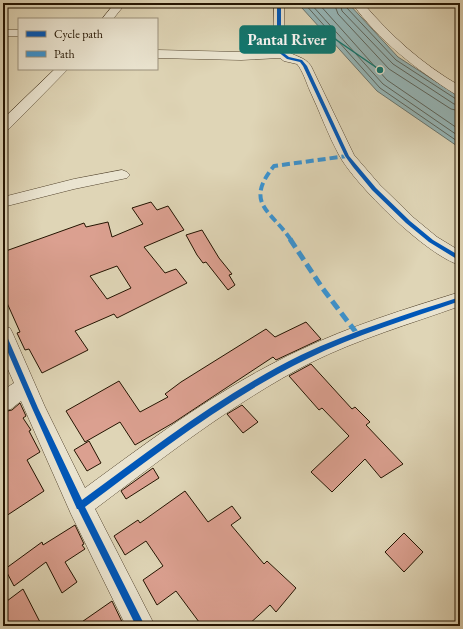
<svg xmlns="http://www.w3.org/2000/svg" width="463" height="629" viewBox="0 0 463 629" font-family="'EB Garamond',serif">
	<rect width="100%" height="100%" fill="#dfd5b6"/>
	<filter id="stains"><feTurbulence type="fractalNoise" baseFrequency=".005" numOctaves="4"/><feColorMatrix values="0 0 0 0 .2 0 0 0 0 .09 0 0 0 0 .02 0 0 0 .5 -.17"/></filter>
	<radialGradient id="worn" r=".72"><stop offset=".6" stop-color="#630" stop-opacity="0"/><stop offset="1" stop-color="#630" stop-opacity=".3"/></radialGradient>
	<!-- water -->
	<path fill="#96b6b7" stroke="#68756e" d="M299,3H348L398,57L460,97V148L377,91L302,8Z"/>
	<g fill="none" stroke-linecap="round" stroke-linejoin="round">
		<!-- shore -->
		<g stroke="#5d655c" stroke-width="1">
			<path d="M304,3L380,88L460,143"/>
			<path d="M310,3L383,84L460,137"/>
			<path d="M318,3L387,80L460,130"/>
			<path d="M334,3L338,14L389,69L451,109L460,111"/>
			<path d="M340,3L342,11L393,64L454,104L460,105"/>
			<path d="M345,3L346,7L396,60L456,99L460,100"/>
		</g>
	</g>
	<!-- building -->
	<g fill="#dba090" stroke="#241401" fill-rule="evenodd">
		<path d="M151,202L157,210L168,206L184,230L144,247L165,273L176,269L187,283L117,318L114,314L75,331L88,350L42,373L29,349L25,350L17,333L20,332L3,294V252L84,223L86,227L108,222L112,237L143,224L132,208ZM117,266L131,288L107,299L90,276Z"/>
		<path d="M202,230L219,258L232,274L229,275L235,285L228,290L206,262L203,263L197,255L186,235Z"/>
		<path d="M306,322L321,339L276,360L273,357L173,423L135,445L120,422L85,442L66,411L119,381L140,412L168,397L165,394L181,382L266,329L275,337Z"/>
		<path d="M311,364L352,409L355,407L370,422L366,425L403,464L381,478L365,459L332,492L311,472L349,436L322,408L319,410L289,376Z"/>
		<path d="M20,403L26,416L23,418L31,430L29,431L40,452L27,460L44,491L3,518V412L12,410Z"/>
		<path d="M242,405L258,422L243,433L227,414Z"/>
		<path d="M89,441L101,463L87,471L74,450Z"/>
		<path d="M153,468L159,478L126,499L121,491Z"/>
		<path d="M185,491L208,522L232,506L241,518L231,525L264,564L267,561L296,588L276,612L270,605L247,626H202L176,591L157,605L143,580L163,566L146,541L125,555L114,536L138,520L140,523Z"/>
		<path d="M75,525L84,544L82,545L85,549L65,562L77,582L62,593L46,562L14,586L5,569L42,542L43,545Z"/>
		<path d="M404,533L423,552L404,572L385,552Z"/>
		<path d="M23,589L42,626H6L3,620V604Z"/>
		<path d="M112,601L124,626H76Z"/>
	</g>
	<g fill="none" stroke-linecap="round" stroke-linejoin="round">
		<defs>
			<g id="minor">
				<path d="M115,3H126L113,19H102Z"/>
				<path d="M274,3H284L285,50C295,57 304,56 311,66L354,155L380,185L414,218L437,237L460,251V265C427,256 355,185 339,155C328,135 320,112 310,91C306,82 303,71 297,64L284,61L280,58L241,60L157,58V50L241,52L273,51Z"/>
				<path d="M352,3H363C391,36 422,64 460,86V95L455,94C417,70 378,40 352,3Z"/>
				<rect x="3" y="30" width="16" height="6"/>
				<path d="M55,69H68L8,130L3,131V119Z"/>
				<path d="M122,170L127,172L130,175L127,178L74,189L3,207V197L74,179Z"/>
				<path d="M460,292V306C410,324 358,339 310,363C233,403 164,457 95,509L155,626H126L71,514L21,401L11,409L3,411V390L14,383L3,358V326L10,328L13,334L45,407L85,488C153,438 221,387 298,351C350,326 405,309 460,292Z"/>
			</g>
		</defs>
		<!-- minor casing -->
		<use href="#minor" stroke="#53442e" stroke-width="1"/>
		<!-- minor -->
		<use href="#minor" fill="#eae4d0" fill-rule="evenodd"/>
		<!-- quiet-far1 -->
		<path stroke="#3b93d0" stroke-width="4" stroke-dasharray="8 4" stroke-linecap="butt" d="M291,240C272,211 243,204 274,166L347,156"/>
		<!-- quiet -->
		<path stroke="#3b93d0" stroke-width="5" stroke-dasharray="10 5" stroke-linecap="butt" d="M290,239L323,289L358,335"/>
		<defs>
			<g id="cycleway">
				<path d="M277,3H281V51L289,57L302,60L307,66L349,156L376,188L410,221L433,240L460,256V261L429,242L406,223L372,190L353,167L345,156L303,66L300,62L287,59L277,51Z"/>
				<path d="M460,297V301C408,319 356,335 307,359C227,398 156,454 85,507L145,626H136L78,509H77L32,408L3,341V332H5L6,334L38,408L82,500C153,448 222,394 301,355C352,331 407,314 460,297Z"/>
			</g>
		</defs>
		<!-- cycleway casing -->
		<use href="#cycleway" stroke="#eae4d0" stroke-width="2"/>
		<!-- cycleway -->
		<use href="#cycleway" fill="#0057b8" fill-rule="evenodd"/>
	</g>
	<!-- callouts -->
	<path fill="none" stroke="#0f766e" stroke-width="1.5" d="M380 70L335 39"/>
	<circle fill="#0f766e" stroke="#eae4d0" stroke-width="1.5" cx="380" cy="70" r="4"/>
	<rect fill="#0f766e" stroke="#0f766e" stroke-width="1.5" x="240" y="26" width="95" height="27" rx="4"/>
	<g font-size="15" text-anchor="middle" font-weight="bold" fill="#fff">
		<text x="287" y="45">Pantal River</text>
	</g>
	<!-- margin -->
	<rect width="463" height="629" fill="none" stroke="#dfd5b6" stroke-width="16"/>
	<rect x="4" y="4" width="455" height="621" fill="none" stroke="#241401" stroke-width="2"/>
	<rect x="8" y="8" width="447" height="613" fill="none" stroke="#241401"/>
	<!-- legend -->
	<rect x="18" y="18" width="140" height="52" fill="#eae4d0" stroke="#9b917d"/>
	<rect x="26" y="31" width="20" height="6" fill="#0057b8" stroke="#9b917d"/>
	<text x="54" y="38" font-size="12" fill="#241401">Cycle path</text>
	<rect x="26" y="51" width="20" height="6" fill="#3b93d0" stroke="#9b917d"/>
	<text x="54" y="58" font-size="12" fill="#241401">Path</text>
	<rect width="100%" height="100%" filter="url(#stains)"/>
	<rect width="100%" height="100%" fill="url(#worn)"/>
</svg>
